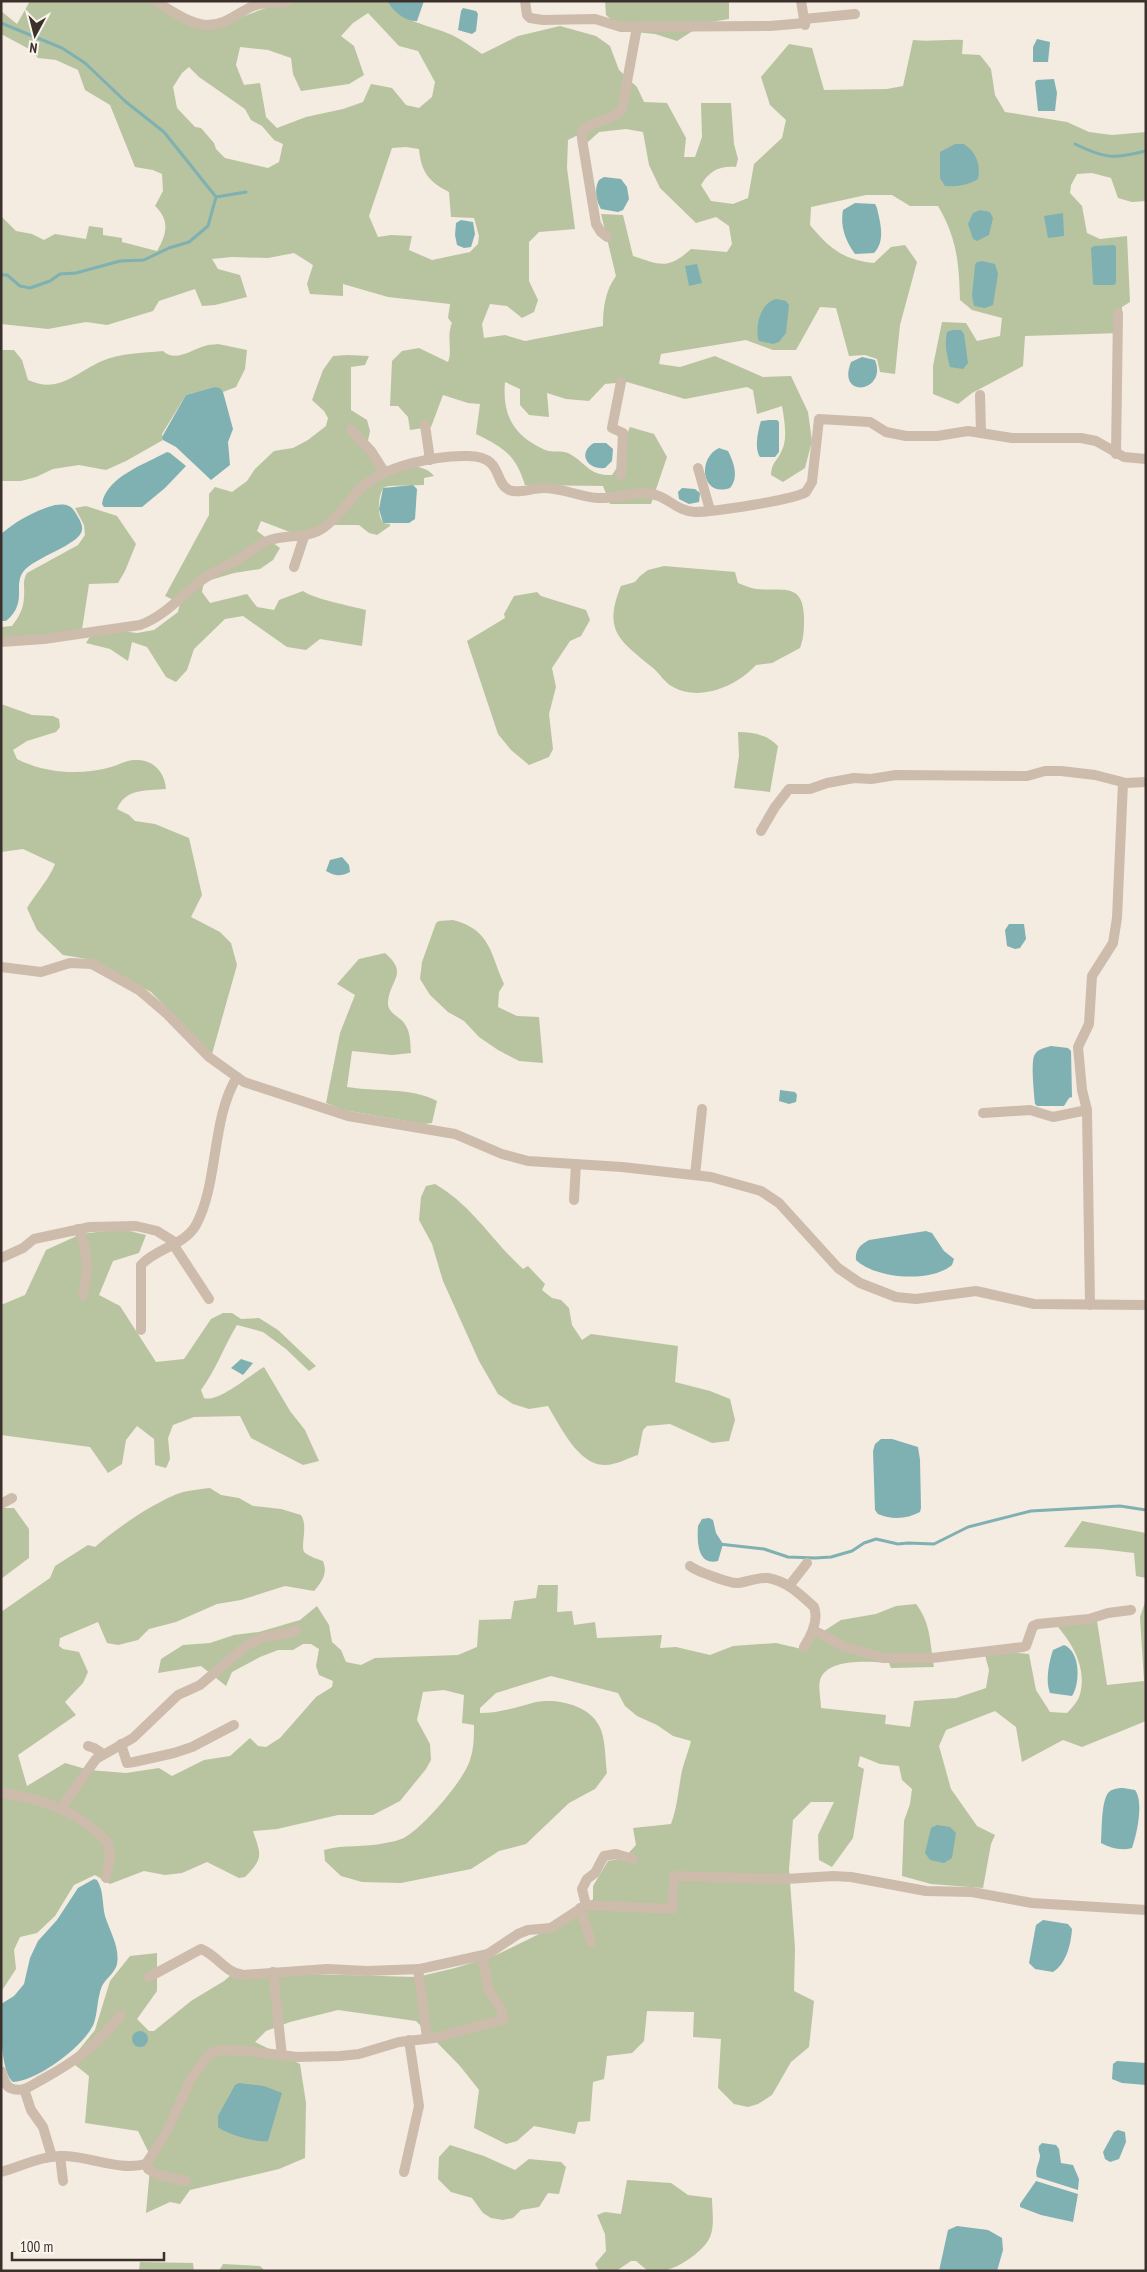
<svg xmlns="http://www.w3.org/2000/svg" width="1147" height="2272" viewBox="0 0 1147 2272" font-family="'PT Sans Narrow',sans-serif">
	<rect width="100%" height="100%" fill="#f4ebe1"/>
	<!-- green -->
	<g fill="#b8c4a0" fill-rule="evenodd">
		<path d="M30,1H159L185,21L225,23L285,1H387C400,22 430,25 452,35C462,40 472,47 482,54L518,36L560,26L596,36L610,46L619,70L637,87L644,102L667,103L686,138L684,157H695L702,137L701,103H731L734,144L738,159L736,167C720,165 709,171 701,185L711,201L733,204L748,198L754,164L782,138L786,120L770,105L761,77L789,44L812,48L824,90L887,89L903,86L913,40C930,42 946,39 963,40L962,54L980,55L991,69L995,95L1005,112L1067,122L1089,132L1112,135L1146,132V201L1132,202L1118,198L1111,178L1092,173L1077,174L1071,185L1070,193L1082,206L1087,233L1100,239L1127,236L1130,302L1122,307L1121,333L1025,336L1023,366L972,393L958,404L933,394V366L942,322L966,323L977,341L1000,336L1002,318L972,310L960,300C959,263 957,238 938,206H910L892,195H866L811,207L810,225C829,248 843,260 874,263L891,247L905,245L917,262L900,325L895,374L880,372L877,359L865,355L849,356L836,308L820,307L796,350H773L746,340L661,354L659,364L680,367L715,356L763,377L791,376L808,412L812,441L805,468L783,482L771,475C772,461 777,462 782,450C788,438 784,418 782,406L757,414L753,390L747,387L685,399L627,382L605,384L589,401L566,399L547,393L549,417L529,415L520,405V389L505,382C502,416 514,436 545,450C552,453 561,450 568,453C586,462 588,476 612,475C626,457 621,446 630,427L654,434L667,457L651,504H610L603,486L525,485C515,454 504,448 476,434L480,404L468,403L443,395L431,427L410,430L408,417L398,406H390L392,361L402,351L419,348L448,362C453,350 446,337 452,323L448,318L450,304L388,297L343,284V296L310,294L307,284L313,265L294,253L268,258L232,257L212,259L218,269L240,275L247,297L215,305L202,306L195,289L159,301L153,311L107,325L86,322L48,329L1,324V216L16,231L32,234L44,240L55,234L86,239L89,226L103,228V235L122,238V242L157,251C167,234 170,220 155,206L163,191L162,174L153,170L135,167L110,105L85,90L78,70L56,60L38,58L31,50L1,34V11L17,24ZM368,13L399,46L418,51L435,82L432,97L419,108L406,105L392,88L371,84L363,102L343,109L306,117L277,128L266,117L260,83L244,85L236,65L240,47L268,50L291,58L293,74L301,91L349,84L364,75L354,46L341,36L353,23ZM189,67L199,77L245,109L251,120L262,126L274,140L283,144L279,162L268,168L225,158L216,149L214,143L201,128L195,127L177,108L173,87L182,73ZM626,129L643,132L649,165L660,188L696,223L716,217L729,226L732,244L727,252L691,249C668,270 660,265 633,256L623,215L601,214L616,276C605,291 603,308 603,326L525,341L505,335L484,338L482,324L490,304L507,306L522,318L534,312L538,300L529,281V242L539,232L575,229L567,168L568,140L576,136L588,142L599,132ZM406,147L419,149C421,172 429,182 449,192L451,217L474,218L479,236L478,244L470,252L432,260L409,250L412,236L391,235L378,237L369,216L392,148Z"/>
		<path d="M605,1H729V19L705,23L677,41L655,34L624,31L606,15Z"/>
		<path d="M218,344L247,350L245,369L236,387L223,392L214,387L186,395L162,434L163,440L126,461L106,470L79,465L53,469L36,477L21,481H1V350H14L22,360L28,380C59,394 75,373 102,361C121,353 143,353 163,351C176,363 192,349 205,346C209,344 214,345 218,344Z"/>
		<path d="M348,355L369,356L365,365L351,367V410L367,420L370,431L366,450L379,468C396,467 422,461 434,476L424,478V485L388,486L383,488C378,498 377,514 383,523L390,524V526L377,535L369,533L359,525H322L295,534L261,521L257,531L280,548L273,560L260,569L234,573L204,582L202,592L210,603L247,594L257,607L274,610L279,600L303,591C314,599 351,606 366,610L362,646L320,639L306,650L287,647L243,616L225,619L194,649L187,670L176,682L166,677L147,647L132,642L128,661L110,649L86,643L91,635L121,631L137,633L154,630L178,612L180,603L165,596L209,515V494L215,487L232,492L247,481L255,469L274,451L293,448L308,440L326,426L328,418L324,411L312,400L323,370L333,356Z"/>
		<path d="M86,506L117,516L136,544L125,571L118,583L89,584L82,630L16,639L1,638V627L12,626C19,617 24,608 24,596C25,587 22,581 27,573L78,545L85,535L84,525L75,508Z"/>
		<path d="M664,566L735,572L738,583C744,585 750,588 756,589C781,592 803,581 804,617C804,628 804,638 800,648L772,663L756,665C737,686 700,702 673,687C664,682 660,674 653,668C621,641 602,632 621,586L635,582L640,576L648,570Z"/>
		<path d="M537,592L541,596L586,610L590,620L581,636L570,641L552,668L556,687L549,714L553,749L549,757L529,765L511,750L498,734L467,641L505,618L504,614L514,596Z"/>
		<path d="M1,704L32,715L53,716L59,719L60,727L56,732L27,741L13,750L17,759C44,773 81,776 111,767C119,765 128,759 137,760C154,760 165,773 166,789C145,791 126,788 117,809L129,815L135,821L155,824L189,838L202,895L191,917L220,932L231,943L237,965L212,1054L151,992L93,960L63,955L37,930L27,908C36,893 48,881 55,864L23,849L1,852Z"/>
		<path d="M738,732C754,732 767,735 778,746L770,792L734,788L739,756Z"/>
		<path d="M453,920C491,930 490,953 504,984L499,992L498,1007L517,1016L539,1017L543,1063L519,1061L498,1050L479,1037L464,1021L448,1012L430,995L420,979L422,962L436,923L439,921Z"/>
		<path d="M385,953C409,974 390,979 388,1002C387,1013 399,1016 404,1023C411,1032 410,1043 411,1053L392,1055L352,1051L347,1087C377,1092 410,1087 437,1101L432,1123L424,1124L343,1110L326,1103L340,1033L355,995L337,984L359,959Z"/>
		<path d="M435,1184C472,1205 493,1242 523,1269L528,1266L545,1284L542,1290L552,1298L561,1300L569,1308L572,1325L582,1340L591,1334L678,1346L675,1382L710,1391L730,1399L735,1420L729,1441L712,1443L670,1424L647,1426L643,1430L638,1455C628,1458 616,1465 605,1465C579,1466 560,1426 548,1406L529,1409L513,1404L498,1394L479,1361L443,1281L432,1244L419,1220L421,1197L426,1186Z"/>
		<path d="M121,1229L146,1235L139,1253L113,1261L99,1295L120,1306L156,1362L184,1359L211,1319L223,1313H232L241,1319L259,1318L278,1330L316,1366L309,1371L286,1349L263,1332L237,1325C224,1346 216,1370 201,1390L204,1398C218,1403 250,1375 264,1367L290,1411L305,1430L319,1461L303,1465L251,1438L240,1416L194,1417L173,1425L168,1438L170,1459L166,1468L155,1465L154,1439L137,1426L126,1440L122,1464L108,1473L90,1447L1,1435V1305L25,1295L46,1250L81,1234Z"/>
		<path d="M210,1488L221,1495L239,1498L253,1506L281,1509L301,1515C309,1527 299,1548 305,1553C309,1556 317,1559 323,1561C328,1574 322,1581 314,1591L285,1586L241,1600L217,1604L176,1622L149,1629L138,1640L118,1645L107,1643L98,1622L60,1638L59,1646L63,1649L79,1652L88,1672L83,1683L65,1702L76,1715L18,1755L27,1786L65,1763L89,1770L126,1773L159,1768L172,1776L204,1760L230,1756L250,1738L258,1746L266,1747L280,1738L316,1697L332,1687L333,1681L319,1675L316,1666L319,1649L311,1644H303L293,1650H278L260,1657L232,1672L226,1686L201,1666L158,1673L161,1659L183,1645L210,1643L234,1635L259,1632L300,1620L317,1606L329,1625L332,1642L341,1650L346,1662L361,1665L375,1658L458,1655L477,1647L479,1620L511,1619L514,1601L536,1598L538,1585H558L557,1612L572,1611L574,1625L595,1622L597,1638L662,1635L660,1648L676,1647L710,1655L733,1646L776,1643L802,1649L816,1636L841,1620L876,1614L896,1606L916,1604C931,1623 930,1644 934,1667L891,1668L889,1663C871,1662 828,1657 820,1680C818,1688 821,1700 821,1708L886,1715L885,1724L910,1727L914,1701L956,1698L986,1688L989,1670L985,1655L1008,1652L1029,1654L1036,1690L1050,1712L1067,1713C1072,1708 1079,1700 1080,1694C1087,1669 1073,1644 1057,1626L1097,1621L1107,1685L1144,1681L1140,1617L1146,1599V1721L1082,1747L1063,1740L1022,1762L1016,1727L995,1711L946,1730L939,1746L951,1789L977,1826L995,1835L991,1844L983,1888L931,1884L902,1876L904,1821L910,1804L912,1789L902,1780L899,1766L880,1764L860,1756L858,1766L864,1769L853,1838L832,1867L819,1860L818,1835L834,1802H811L793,1820L789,1869L795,1948L794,1991L814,2001L809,2047L791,2062L772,2095L758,2104L748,2107L734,2104L718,2088L721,2039L693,2037L694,2012L647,2011L644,2041L632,2053L607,2056L604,2079L593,2082L590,2121L578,2122L575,2134L534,2126L517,2141L506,2144L474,2128L479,2090L460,2066L416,2021L338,2010L290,2022L266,2031L255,2042L300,2064L306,2103L305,2158L279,2169L190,2190L180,2204L170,2202L146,2213L151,2157L138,2131L85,2123L89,2076L70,2061L95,2030L110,1981L130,1956L157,1953V1991L137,2019L149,2031H154L191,2001L224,1981L231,1975L307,1974L417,1977L455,1968L494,1956L580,1914L593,1899V1886L608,1861L624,1858L636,1845L633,1828L671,1824C677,1808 678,1793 681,1776C683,1764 688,1753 691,1741L673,1736L657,1725L637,1716L625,1706L618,1693L551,1676L496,1693L480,1708V1713C500,1713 517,1707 536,1702C556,1698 588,1705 598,1724C606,1736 605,1759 607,1773L595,1789L569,1803L526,1844L499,1851L471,1869L401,1883L362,1882L341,1876L325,1861L324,1850C344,1844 365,1848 385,1843C392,1842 401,1840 407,1836C425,1825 464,1780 470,1760C474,1748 474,1737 474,1725L462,1723L464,1695L444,1690L423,1692L417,1720L430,1744L431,1760L426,1769L400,1801L373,1815H338L277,1829L253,1831C261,1855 264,1858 245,1877L239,1878L207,1862L182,1873L165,1875L144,1871L110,1884L95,1875L74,1885L55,1916L37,1933L20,1937L14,1950L16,1969L1,1992V1612L50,1578L55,1566L88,1545L95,1547C117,1528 155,1501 183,1492C192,1490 201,1489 210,1488Z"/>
		<path d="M1,1508H14L29,1529V1558L1,1579Z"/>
		<path d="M1082,1521L1146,1533V1578L1136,1576L1134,1553L1100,1549L1064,1547Z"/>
		<path d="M450,2145L484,2156L515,2170L529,2159L561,2162L566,2167L559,2194L548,2193L539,2207L521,2210L513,2218L503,2220L491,2218L483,2213L472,2198L451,2192L438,2179L439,2157Z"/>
		<path d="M627,2180L671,2183L688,2195L712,2198C712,2210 715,2226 710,2237C704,2251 681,2266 667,2270C661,2272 654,2271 648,2271L636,2261H631L616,2271H599L595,2264L606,2251L605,2234L597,2215L605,2212L621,2214Z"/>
		<path d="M140,2262L193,2263L194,2271H139Z"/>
		<path d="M223,2264L260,2266L265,2271H219Z"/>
	</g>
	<!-- water -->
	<g fill="#7fb0b2">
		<path d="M387,1H424L417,21C405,22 393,11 387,1Z"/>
		<path d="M463,8L476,11L478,14L476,31L472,34L458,30L461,11Z"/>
		<path d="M1037,39L1050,42L1048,62H1033V47Z"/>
		<path d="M1054,79L1057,93L1055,111H1038L1035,82L1037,80Z"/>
		<path d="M955,144H964C976,152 981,164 978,179C969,185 956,187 945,186L940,178V152Z"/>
		<path d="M604,177L621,179L627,187L629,199L623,210L618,212L601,209C596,201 594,188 599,180Z"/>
		<path d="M855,203L875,204L877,208C880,222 886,241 874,253L855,254C845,240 840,226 843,210Z"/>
		<path d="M980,210L990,212L993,218L989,235L977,241L973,239L968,224L973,213Z"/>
		<path d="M1063,213L1064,236L1048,238L1044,216Z"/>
		<path d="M461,220L473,222L475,234L471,247L464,248L457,245L455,235L456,223Z"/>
		<path d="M1114,245L1116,247V283L1114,285H1095L1093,284L1091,248L1094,246Z"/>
		<path d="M982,261L995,264L998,274L993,305L985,308L974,306L972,296L975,265L977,262Z"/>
		<path d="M697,264L702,283L689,286L685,266Z"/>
		<path d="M777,299L786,301L789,305L786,333L779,342L773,344L759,341C754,327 761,301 777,299Z"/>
		<path d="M952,330H961L964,334L968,363L963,369L950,367C947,355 944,345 947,332Z"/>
		<path d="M862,357L875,360C888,392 836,400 851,362Z"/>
		<path d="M214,387L220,388L223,392L233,429L228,442L230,465L211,480L176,447L163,440L162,437L186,395Z"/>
		<path d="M769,420H777L779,422V452L775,457H760C754,449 758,430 761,421Z"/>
		<path d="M594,443H606L613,449L612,461L605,468C587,470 577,453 594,443Z"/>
		<path d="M719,448L728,451C734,463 739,477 730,488C701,498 697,458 719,448Z"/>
		<path d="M167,452L170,453L186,466L165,488L142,507H104L102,504C106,477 145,464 167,452Z"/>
		<path d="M413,485L417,489L415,519L409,523H383L379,509L383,488Z"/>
		<path d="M682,488L695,489L700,493L699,502L689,504L679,499L678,492Z"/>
		<path d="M55,505C64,504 70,504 75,512C78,517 83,524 82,530C80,545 34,557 23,572C13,586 28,603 6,621H1V534C18,520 34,511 55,505Z"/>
		<path d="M342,857L349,865L350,872C340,877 335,876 326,871L330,860Z"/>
		<path d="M1009,924H1024L1026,939L1020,948L1015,949L1007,946L1005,930Z"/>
		<path d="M1051,1046L1068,1048L1071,1051L1072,1097L1069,1098L1064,1106H1037L1035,1104C1034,1092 1031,1066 1034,1056C1037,1049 1044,1048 1051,1046Z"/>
		<path d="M780,1090L795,1092L797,1095L796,1102L789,1104L779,1101Z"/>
		<path d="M926,1231L932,1233L944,1251L954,1259L952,1265C931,1283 876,1279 856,1260C855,1250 860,1245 869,1240Z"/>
		<path d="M241,1359L253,1363L243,1375L231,1368Z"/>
		<path d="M881,1439H892L918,1447L920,1460L921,1508L920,1512C907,1519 892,1520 878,1514L875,1510L873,1451L875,1444Z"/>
		<path d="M709,1518L713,1520L716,1533L723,1544L718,1561C697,1566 697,1540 698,1526L702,1519Z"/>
		<path d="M1064,1645C1081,1652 1080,1684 1072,1696L1050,1693C1045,1681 1049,1662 1053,1650Z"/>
		<path d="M1123,1788L1135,1790C1144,1802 1137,1834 1132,1848C1122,1851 1110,1848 1101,1843C1102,1831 1101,1803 1108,1793C1111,1789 1118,1788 1123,1788Z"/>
		<path d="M937,1825L950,1827L956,1833L952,1858L944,1863L930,1860L925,1853L931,1828Z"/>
		<path d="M94,1879L97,1880C104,1891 102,1904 105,1916C110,1932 120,1947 117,1964C115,1973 106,1978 102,1986C97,1998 98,2011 94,2023C85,2046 37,2081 13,2082C0,2072 1,2022 1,2004L14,1996L24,1984L30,1958L38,1941L57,1920L78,1888Z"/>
		<path d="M1043,1920L1068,1924L1072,1929C1071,1944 1066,1964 1053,1972L1035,1969L1029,1963L1036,1925Z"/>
		<circle cx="140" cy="2039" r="8"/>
		<path d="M1117,2061L1146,2063V2085L1122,2083L1112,2079L1113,2064Z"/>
		<path d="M239,2083L264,2086L282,2093L268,2141C257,2143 226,2134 218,2127V2116L235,2085Z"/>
		<path d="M1118,2130L1125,2132L1126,2142L1119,2159L1110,2162L1105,2159L1103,2152L1114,2132Z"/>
		<path d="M1042,2143L1056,2145L1059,2149L1061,2163L1073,2165L1079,2179L1078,2190L1037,2177C1034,2169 1040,2163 1040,2155C1039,2152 1038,2149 1039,2146Z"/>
		<path d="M1036,2181L1078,2194L1073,2222L1041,2215L1020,2207V2204Z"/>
		<path d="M957,2226L988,2230L1002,2238L1003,2250L997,2271H939L948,2230Z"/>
	</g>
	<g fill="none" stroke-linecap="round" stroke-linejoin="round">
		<!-- stream -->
		<g stroke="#7fb0b2" stroke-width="3">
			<path d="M1,23L62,48L85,63L126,102L164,132L216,197"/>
			<path d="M1075,144C1106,159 1113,159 1146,151"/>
			<path d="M1,275H7L20,286L30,288L50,281L60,274L76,273L120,261L144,260L169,248L189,242L208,226L216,197L246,192"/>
			<path d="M719,1544L764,1549L788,1557L815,1558L831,1557L852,1551L864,1543L876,1539L898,1544L908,1543L934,1544L968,1527L1031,1511L1120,1506L1146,1510"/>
		</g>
		<!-- street -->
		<g stroke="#cdbbac" stroke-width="10">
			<path d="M155,1C170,10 189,24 207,25C226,25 237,13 253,6C264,2 276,2 287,2"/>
			<path d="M525,1L527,15L530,18L543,20L595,19L621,27L770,26L805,23"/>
			<path d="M801,1L805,25"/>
			<path d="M804,19L855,14"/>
			<path d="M607,237L601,232L596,224L582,139V130C593,121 614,120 622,109L637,27"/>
			<path d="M980,395L981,433"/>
			<path d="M425,425L430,460"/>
			<path d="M351,430L371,451L385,473"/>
			<path d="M1116,454L1118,313"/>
			<path d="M698,468L710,510"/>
			<path d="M621,475L623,433L612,428L621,382"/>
			<path d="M294,567L304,537"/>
			<path d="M1,642L44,639L140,625C163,617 179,598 198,583C210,573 224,568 237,560C247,555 255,546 265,542C285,533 305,540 323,528C339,517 347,503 359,490C382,466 436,455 469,456C504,457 493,482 509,490C518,494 533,488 543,488C563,488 580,497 598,498C613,499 628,493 643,493C667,493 674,511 695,512C712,512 794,500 806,492L812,482L819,419L870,422L886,432L906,436H937L968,431L1012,438H1081L1096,441L1124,457L1146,459"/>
			<path d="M761,831L775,807L789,789H810L827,783L854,778L871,779L896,775L1027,776L1045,771H1061L1095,775L1126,783L1146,782"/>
			<path d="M1,967L41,972L70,963L92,964L139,990L167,1014L209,1057L244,1082L348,1116L455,1134L502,1154L528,1161L622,1167L711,1177L761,1191L779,1203L838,1268L860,1283L896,1297L916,1299L976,1291L1034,1304L1146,1305"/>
			<path d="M983,1113L1030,1110L1053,1117L1087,1110"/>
			<path d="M695,1175L702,1109"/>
			<path d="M574,1200L576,1164"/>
			<path d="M78,1229C89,1251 88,1272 83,1295"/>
			<path d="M173,1244L209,1299"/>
			<path d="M1,1258L23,1248L34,1239L90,1227L136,1226L157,1231L176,1243"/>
			<path d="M1090,1305L1087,1110L1082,1090L1078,1047L1089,1024L1092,976L1113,943L1117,918L1123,783"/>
			<path d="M141,1330V1265C156,1248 184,1246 196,1225C219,1182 211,1119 237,1077"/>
			<path d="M1,1504L12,1498"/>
			<path d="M690,1566C696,1571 731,1584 738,1583C747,1582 759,1577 768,1578C787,1581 801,1595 814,1607C819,1620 811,1636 804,1647"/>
			<path d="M789,1586L807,1563"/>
			<path d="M813,1630L843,1646L883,1658H932L1023,1647L1026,1646L1033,1626L1038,1624L1089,1619L1108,1613L1131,1610"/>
			<path d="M121,1744L127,1763L134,1762L174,1753L192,1747L234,1725"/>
			<path d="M88,1746L94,1748L103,1754"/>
			<path d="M1,1793C42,1798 80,1812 108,1843L110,1856L106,1878"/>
			<path d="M61,1808L96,1759L133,1738L178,1695L200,1685L247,1645L264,1637L290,1633L296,1630"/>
			<path d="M586,1905L582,1889L587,1879L595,1873L604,1856L616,1854L633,1859"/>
			<path d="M580,1908L591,1942"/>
			<path d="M418,1969L427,2038"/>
			<path d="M273,1972L282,2056"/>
			<path d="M149,1977L201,1949C217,1955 224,1972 243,1975L327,1969L367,1971L420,1969L488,1954L518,1934L528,1930L551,1928L586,1905L672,1909L674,1876L786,1879L833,1876L851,1877L926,1891L972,1892L1032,1903L1146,1910"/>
			<path d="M1,2071C3,2077 5,2085 10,2088C23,2094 33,2084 43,2079C78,2060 95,2046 121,2015"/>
			<path d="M24,2089L31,2110L43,2127L52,2157"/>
			<path d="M60,2156L63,2181"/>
			<path d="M146,2164L148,2169L158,2175L186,2181"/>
			<path d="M1,2172C22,2166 43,2155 65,2156C91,2157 120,2171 146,2164L165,2135L191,2079L206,2058L213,2052L223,2050L248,2051L297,2057L340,2056L359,2054L399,2042L434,2038L504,2019L500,2007L489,1991L482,1956"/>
			<path d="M404,2172L419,2106L409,2040"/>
		</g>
	</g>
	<!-- border -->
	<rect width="1147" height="2272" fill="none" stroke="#3b302b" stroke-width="5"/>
	<!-- north arrow -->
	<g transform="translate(35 35) rotate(187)" stroke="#fbf5ee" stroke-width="4" paint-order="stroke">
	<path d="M0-4L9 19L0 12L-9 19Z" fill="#3b302b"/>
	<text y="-8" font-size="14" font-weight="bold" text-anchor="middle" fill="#3b302b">N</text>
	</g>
	<!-- scale -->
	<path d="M12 2252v8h152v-8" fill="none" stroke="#3b302b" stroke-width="2.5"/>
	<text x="20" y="2252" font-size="15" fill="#3b302b" stroke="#fbf5ee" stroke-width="4" paint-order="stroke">100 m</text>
</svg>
